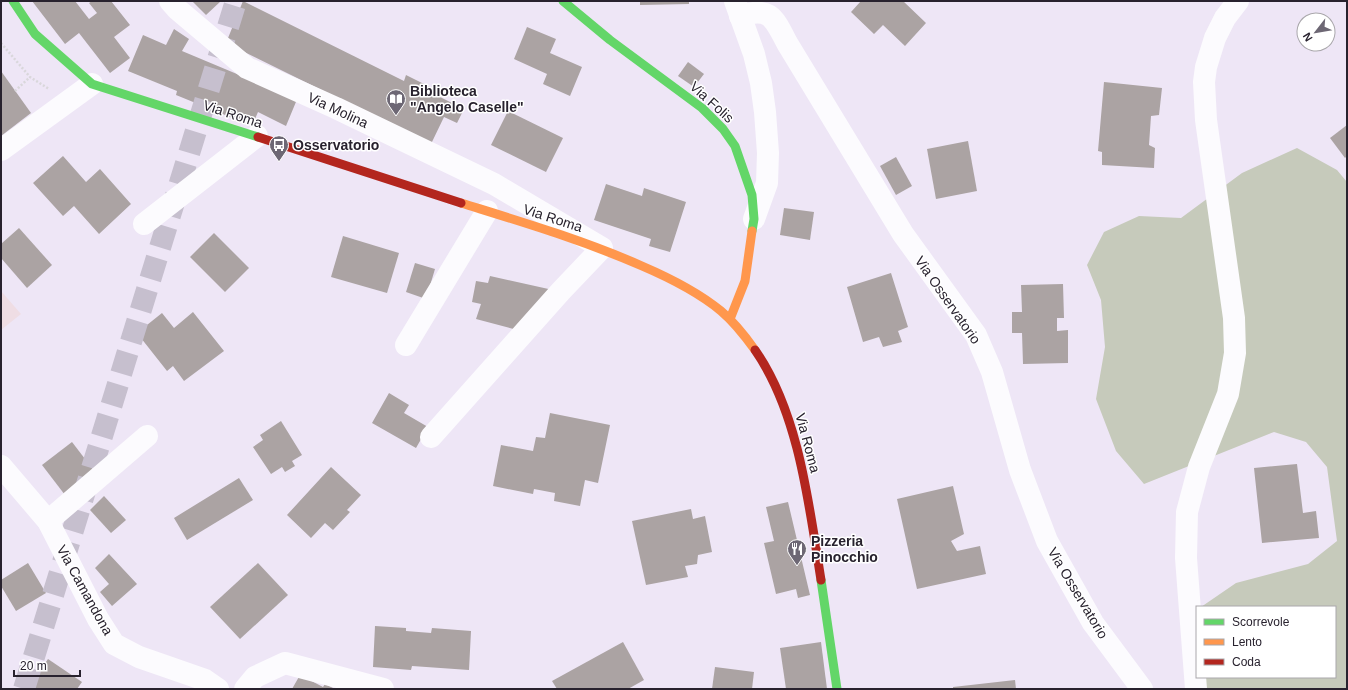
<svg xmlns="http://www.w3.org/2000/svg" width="1348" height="690" viewBox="0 0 1348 690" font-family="Helvetica,sans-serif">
	<rect width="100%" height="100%" fill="#eee6f6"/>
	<!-- education -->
	<path fill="#efdde4" d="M1,291L21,314L1,330Z"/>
	<!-- forest -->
	<path fill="#c6cabb" d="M1297,148L1337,170L1347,182V689H1197V677H1335V607H1201L1236,583L1308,564L1337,541L1327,467L1306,442L1274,432L1144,484L1116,451L1096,399L1105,347L1101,300L1087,265L1104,232L1139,216L1181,218L1242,173Z"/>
	<!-- building -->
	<g fill="#aba3a3">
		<path d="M32,1H75L89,19L97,13L89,3L92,1H111L130,25L114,37L130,58L110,73L79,33L65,44Z"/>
		<path d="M192,1H221L206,15Z"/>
		<path d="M243,1L404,81L406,75L430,87L428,91L464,109L457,123L444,117L431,144L226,43Z"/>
		<path d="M640,1H689V4L640,5Z"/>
		<path d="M861,1H903L926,23L905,46L883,25L874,34L851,12Z"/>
		<path d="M527,27L556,39L550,53L582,67L570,96L543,84L547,74L514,59Z"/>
		<path d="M174,29L189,39L182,51L268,87L298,97L286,126L258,112L252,126L176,95L177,91L128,71L143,35L166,45Z"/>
		<path d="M688,62L704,74L694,87L678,76Z"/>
		<path d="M1,71L31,113L1,136Z"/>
		<path d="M1104,82L1162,88L1159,115L1151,116L1149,145L1155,148L1154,168L1102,165V152L1098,151Z"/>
		<path d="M508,111L563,138L546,172L491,145Z"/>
		<path d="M1347,125V156L1345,158L1330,138Z"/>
		<path d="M968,141L977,191L936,199L927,149Z"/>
		<path d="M63,156L86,182L100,169L131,204L99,234L74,206L63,216L33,183Z"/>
		<path d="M896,157L912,186L896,195L880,166Z"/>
		<path d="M606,184L642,196L644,188L686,202L670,252L649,246L651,239L594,220Z"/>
		<path d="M784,208L814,212L810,240L780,235Z"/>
		<path d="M19,228L52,265L27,288L1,258V244Z"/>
		<path d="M214,233L249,268L225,292L190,257Z"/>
		<path d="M343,236L399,253L387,293L331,277Z"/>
		<path d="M415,263L435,269L426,299L406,292Z"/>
		<path d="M891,273L908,327L898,331L902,342L883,347L879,337L863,342L847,287Z"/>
		<path d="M490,276L553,290L517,330L476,319L481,304L472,302L476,281L488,283Z"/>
		<path d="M1063,284L1064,318H1057V331L1068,330V363L1023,364L1022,333H1012V312H1022L1021,285Z"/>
		<path d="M193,312L224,351L184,381L173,366L167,371L137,333L162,313L174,328Z"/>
		<path d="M389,393L409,405L404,413L428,427L416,448L372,423Z"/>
		<path d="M550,413L610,425L598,483L585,480L580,506L554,501L555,493L534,489L533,494L493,486L501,445L533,451L536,437L545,438Z"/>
		<path d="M281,421L302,455L292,461L295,466L285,472L282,467L271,474L253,447L263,440L260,435Z"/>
		<path d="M72,442L95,472L65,495L42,465Z"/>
		<path d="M1297,464L1303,513L1316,511L1319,538L1262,543L1254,468Z"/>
		<path d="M331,467L361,495L347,510L350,512L333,530L325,523L311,538L287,515Z"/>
		<path d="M239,478L253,500L187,540L174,518Z"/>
		<path d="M953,486L964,534L951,541L957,551L980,546L986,574L917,589L897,499Z"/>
		<path d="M104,496L126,520L111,533L90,510Z"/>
		<path d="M788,502L810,595L798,598L796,589L776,594L764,543L774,541L766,507Z"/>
		<path d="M691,509L693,519L705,516L712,552L698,555L697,564L685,566L688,577L646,585L632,521Z"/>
		<path d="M109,554L137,584L112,606L100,592L109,584L95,568Z"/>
		<path d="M28,563L46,593L16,611L1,586V580Z"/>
		<path d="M258,563L288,595L240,639L210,607Z"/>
		<path d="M375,626L406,628V631L431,633L432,628L471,631L469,670L412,666L411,670L373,667Z"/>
		<path d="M623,642L644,680L628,689H557L552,681Z"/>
		<path d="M821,642L827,689H786L780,648Z"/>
		<path d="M48,659L82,682L77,689H27Z"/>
		<path d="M715,667L754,672L752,689H712Z"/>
		<path d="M300,675L323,687L325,684L335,689H292Z"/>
		<path d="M1015,680L1016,689H953V687Z"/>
	</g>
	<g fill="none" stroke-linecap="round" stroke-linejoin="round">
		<!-- primary-tunnel -->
		<path stroke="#c6bfce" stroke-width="22" stroke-dasharray="22 11" stroke-linecap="butt" d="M24,689L236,1"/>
		<!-- path -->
		<g stroke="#d9d7db" stroke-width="2.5" stroke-dasharray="2 2" stroke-linecap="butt">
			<path d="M1,43L30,77L49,89"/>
			<path d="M15,91L30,77"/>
		</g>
		<!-- street -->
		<g stroke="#fcfbfe" stroke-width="22">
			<path d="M170,1L177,9L247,68L336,108L494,184L602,248L561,291L431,437"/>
			<path d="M735,1L754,54L761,83L765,112L768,153L767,183L754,219"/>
			<path d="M740,16C770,6 774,18 787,43L903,234L976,335L992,372L1020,470L1047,541L1093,623L1142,689"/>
			<path d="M1,150L92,84"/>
			<path d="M144,224L257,136"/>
			<path d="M406,345L487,211"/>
			<path d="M1,466L48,521L98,619L114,644L139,657L205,680L218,689"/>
			<path d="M48,521L147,436"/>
			<path d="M245,689L255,677L285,663L383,689"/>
			<path d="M1196,689L1186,558L1187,512L1199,467L1228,394L1235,353L1234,318L1206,120L1204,82L1206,67L1215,38L1225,18L1238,1"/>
		</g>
		<!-- fast -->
		<g stroke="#63d668" stroke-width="9">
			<path d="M13,1L35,34L92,84L258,137"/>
			<path d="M563,1L610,40L702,108L723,129L735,146L752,195L754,219L752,231"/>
			<path d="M821,580L837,689"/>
		</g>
		<!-- slow -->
		<g stroke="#ff974d" stroke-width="9">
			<path d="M461,203C522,222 583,240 642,266C670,278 698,292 721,311C734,322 745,336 755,350"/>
			<path d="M730,319L745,281L752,231"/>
		</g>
		<!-- jam -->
		<g stroke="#b3261e" stroke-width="9">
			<path d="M258,137L461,203"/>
			<path d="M755,350C799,413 809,505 821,580"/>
		</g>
	</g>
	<!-- icons -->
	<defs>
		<symbol id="library-pin" viewBox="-11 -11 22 30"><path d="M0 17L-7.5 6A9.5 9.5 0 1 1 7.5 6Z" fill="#6d6774" stroke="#fff"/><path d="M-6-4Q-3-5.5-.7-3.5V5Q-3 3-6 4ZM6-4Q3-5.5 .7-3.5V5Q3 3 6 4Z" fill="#fff"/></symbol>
		<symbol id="bus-pin" viewBox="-11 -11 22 30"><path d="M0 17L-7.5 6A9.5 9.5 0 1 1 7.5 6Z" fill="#6d6774" stroke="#fff"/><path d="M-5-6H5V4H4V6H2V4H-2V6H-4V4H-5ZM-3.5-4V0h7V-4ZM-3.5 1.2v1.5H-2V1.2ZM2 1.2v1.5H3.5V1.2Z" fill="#fff"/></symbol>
		<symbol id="restaurant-pin" viewBox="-11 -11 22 30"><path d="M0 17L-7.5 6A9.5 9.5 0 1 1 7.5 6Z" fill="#6d6774" stroke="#fff"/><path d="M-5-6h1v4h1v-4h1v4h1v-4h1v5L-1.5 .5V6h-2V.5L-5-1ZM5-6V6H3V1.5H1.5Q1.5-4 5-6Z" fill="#fff"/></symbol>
	</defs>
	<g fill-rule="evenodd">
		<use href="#library-pin" x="385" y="88" width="22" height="30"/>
		<use href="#bus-pin" x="268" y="134" width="22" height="30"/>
		<use href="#restaurant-pin" x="786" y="538" width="22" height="30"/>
	</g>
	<g text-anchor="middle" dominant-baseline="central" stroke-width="3" stroke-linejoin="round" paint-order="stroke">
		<!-- poi labels -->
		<g font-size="14" font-weight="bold" fill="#28222e" stroke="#fff" text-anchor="start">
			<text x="410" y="91">Biblioteca<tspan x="410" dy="16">"Angelo Caselle"</tspan></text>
			<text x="293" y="145">Osservatorio</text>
			<text x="811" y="541">Pizzeria<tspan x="811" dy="16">Pinocchio</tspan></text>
		</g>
		<!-- street labels -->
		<g font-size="14" fill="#28222e" stroke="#fff">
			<text transform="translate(712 102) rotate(42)">Via Folis</text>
			<text transform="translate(338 110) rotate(25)">Via Molina</text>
			<text transform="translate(233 114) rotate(18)">Via Roma</text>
			<text transform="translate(553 218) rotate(18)">Via Roma</text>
			<text transform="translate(948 300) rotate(55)">Via Osservatorio</text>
			<text transform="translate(808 443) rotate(75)">Via Roma</text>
			<text transform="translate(85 590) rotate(61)">Via Camandona</text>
			<text transform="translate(1078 593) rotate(59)">Via Osservatorio</text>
		</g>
	</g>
	<!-- border -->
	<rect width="1348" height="690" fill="none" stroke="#28222e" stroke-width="4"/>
	<!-- legend -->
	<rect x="1196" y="606" width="140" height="72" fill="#ffffff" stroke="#a9a7ab"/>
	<rect x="1204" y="619" width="20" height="6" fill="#63d668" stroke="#a9a7ab"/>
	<text x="1232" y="626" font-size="12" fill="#28222e">Scorrevole</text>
	<rect x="1204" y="639" width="20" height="6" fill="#ff974d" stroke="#a9a7ab"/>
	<text x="1232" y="646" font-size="12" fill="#28222e">Lento</text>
	<rect x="1204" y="659" width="20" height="6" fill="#b3261e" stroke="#a9a7ab"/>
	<text x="1232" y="666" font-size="12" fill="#28222e">Coda</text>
	<!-- north arrow -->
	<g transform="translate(1316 32) rotate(239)"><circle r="19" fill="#ffffff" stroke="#a9a7ab"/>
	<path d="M0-3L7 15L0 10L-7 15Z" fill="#6d6774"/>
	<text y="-6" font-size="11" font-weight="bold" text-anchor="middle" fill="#28222e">N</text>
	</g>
	<!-- scale -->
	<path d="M14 670v6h66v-6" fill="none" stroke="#28222e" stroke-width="2"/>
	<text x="20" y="670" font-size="12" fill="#28222e" stroke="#ffffff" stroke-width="3" paint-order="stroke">20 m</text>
</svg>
